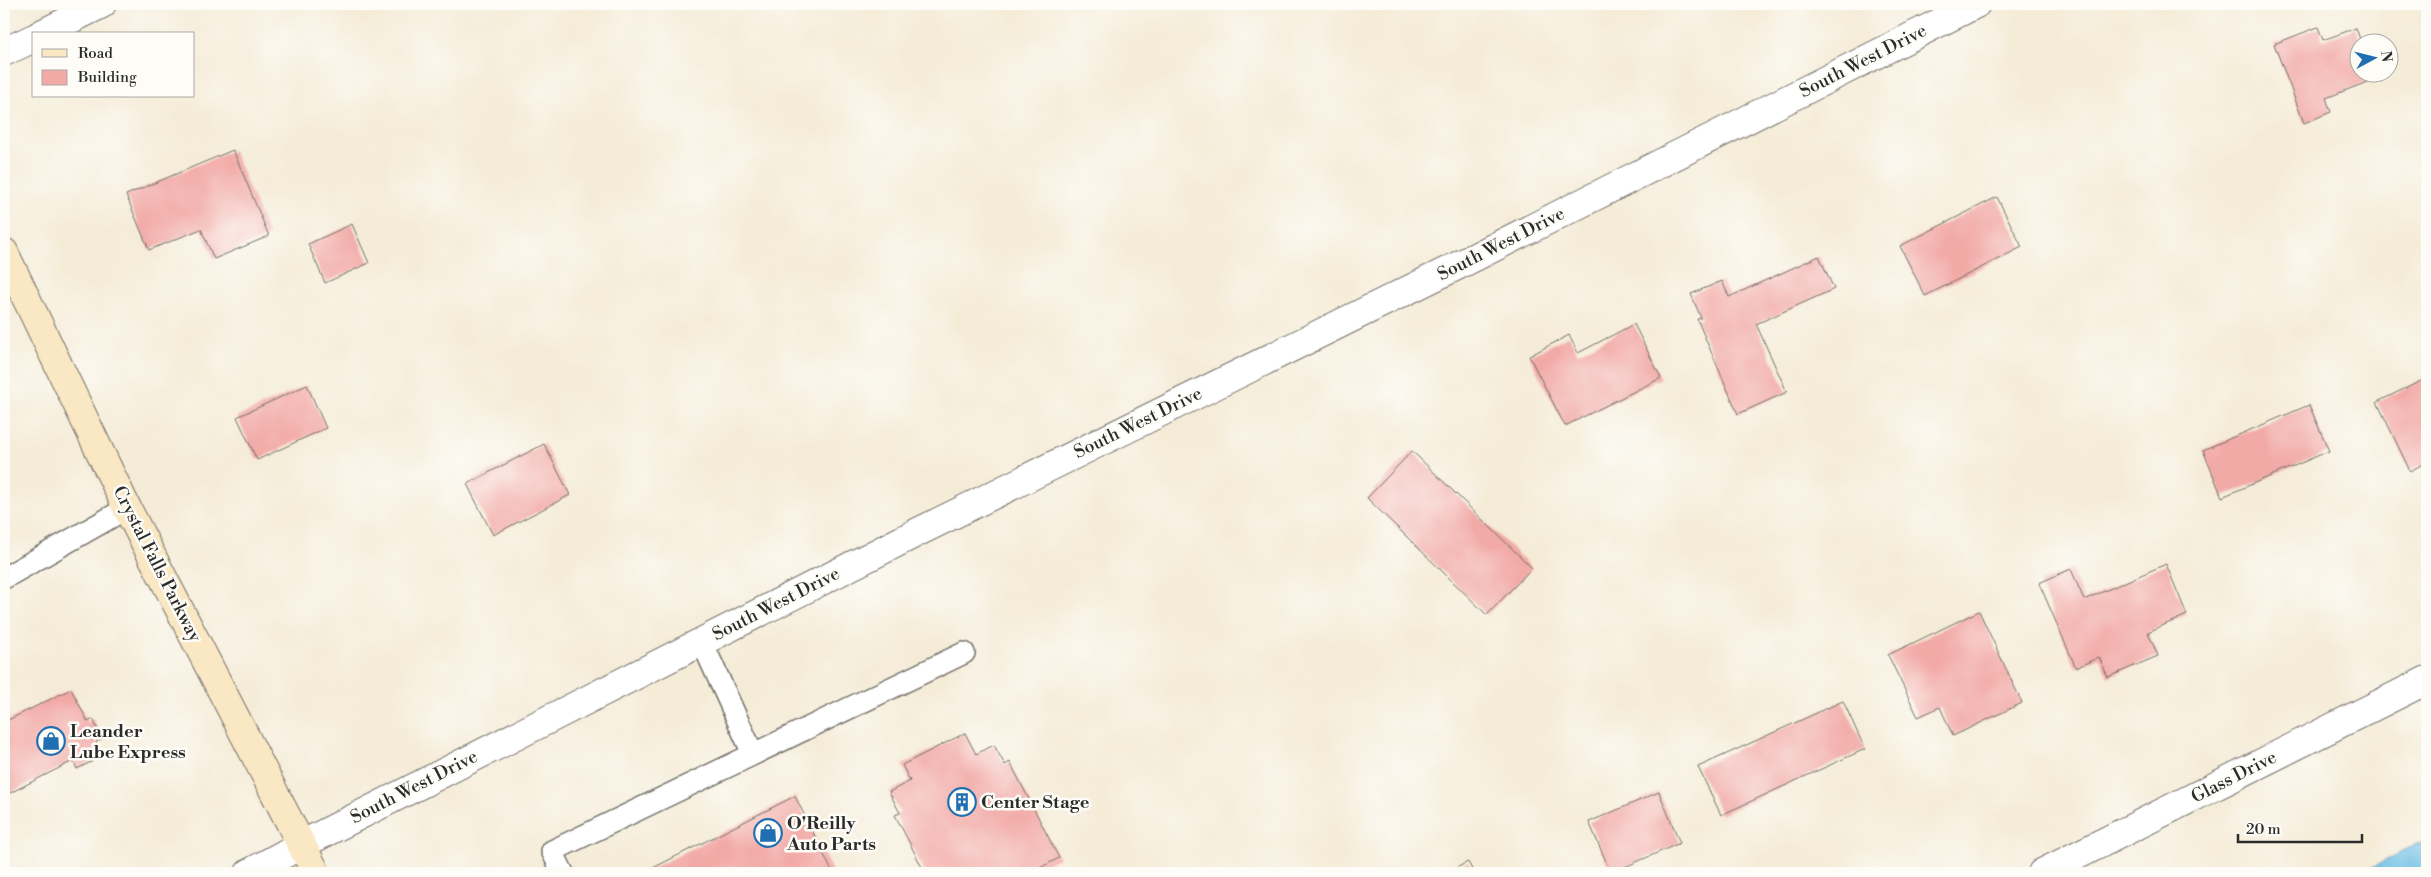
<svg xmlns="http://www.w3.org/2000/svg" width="2431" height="877" viewBox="0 0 2431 877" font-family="'Libre Bodoni',serif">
	<rect width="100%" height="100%" fill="#fdfcf7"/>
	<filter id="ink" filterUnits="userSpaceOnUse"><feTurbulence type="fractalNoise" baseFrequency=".02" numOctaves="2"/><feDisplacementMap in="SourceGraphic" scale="10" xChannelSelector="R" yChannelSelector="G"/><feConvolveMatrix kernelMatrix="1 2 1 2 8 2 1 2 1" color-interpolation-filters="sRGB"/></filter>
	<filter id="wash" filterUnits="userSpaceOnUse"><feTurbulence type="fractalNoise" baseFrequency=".0096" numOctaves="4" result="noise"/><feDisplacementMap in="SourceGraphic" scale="20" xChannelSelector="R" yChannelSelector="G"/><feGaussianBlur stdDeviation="1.12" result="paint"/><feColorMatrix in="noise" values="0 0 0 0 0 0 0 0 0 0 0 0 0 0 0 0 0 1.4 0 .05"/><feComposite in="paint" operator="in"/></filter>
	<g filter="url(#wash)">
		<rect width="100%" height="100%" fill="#f5ecd8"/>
		<!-- water -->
		<path fill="#68bce4" stroke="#4a7488" d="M2427,839V873H2361Z"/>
		<g id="blocks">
			<!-- building -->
			<g fill="#f2aaa7">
				<path d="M2318,27L2323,40L2356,28L2361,42H2358V72H2373L2375,79L2326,98L2331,112L2304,123L2274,44Z"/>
				<path d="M233,150L269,236L214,259L201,229L149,250L126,195Z"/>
				<path d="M1997,197L2022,247L1925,296L1900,246Z"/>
				<path d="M352,224L369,263L325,283L308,244Z"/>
				<path d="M1819,256L1834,289L1756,324L1787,392L1738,414L1697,319L1701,318L1691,294L1722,281L1729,297Z"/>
				<path d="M1634,324L1661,378L1565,426L1529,356L1569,335L1578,353Z"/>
				<path d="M2427,378V462L2410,471L2377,402Z"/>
				<path d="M307,385L326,428L257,460L237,417Z"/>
				<path d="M2309,405L2329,451L2222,497L2203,450Z"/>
				<path d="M544,444L570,495L493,535L467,484Z"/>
				<path d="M1412,451L1532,568L1487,615L1367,498Z"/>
				<path d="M2166,564L2187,615L2148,632L2158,656L2108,677L2099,657L2076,668L2039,583L2071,569L2084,600Z"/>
				<path d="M1979,611L2022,703L1953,736L1940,707L1918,717L1888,655Z"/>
				<path d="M71,689L88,722L93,719L102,739L96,742L100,750L90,754L93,761L77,769L73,761L4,796V722Z"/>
				<path d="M1843,701L1865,749L1721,815L1698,767Z"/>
				<path d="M965,733L976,754L994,745L1005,765L1010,762L1059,858L1030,873H925L895,815L900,813L889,792L910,781L902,765Z"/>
				<path d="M1659,792L1680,843L1611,873L1589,822Z"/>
				<path d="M795,796L833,873H651L649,870Z"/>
				<path d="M1468,862L1474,873H1446Z"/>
			</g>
		</g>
	</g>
	<g filter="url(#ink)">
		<use href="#blocks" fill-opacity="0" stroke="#726f68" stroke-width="1"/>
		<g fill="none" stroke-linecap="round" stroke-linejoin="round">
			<defs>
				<g id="service">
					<path d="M4,578L127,508"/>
					<path d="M702,642L753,754"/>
					<path d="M563,873L552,851L964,653"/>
				</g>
				<g id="minor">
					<path d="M41,34L102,4"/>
					<path d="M4,52L34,38"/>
					<path d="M249,873L301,845L918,532L1465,262L1976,4"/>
					<path d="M2042,873L2427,680"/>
				</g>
				<path id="secondary" d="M4,252L127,508L316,873"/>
			</defs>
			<!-- service casing -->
			<use href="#service" stroke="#726f68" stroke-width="24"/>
			<!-- minor casing -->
			<use href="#minor" stroke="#726f68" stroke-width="30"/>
			<!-- secondary casing -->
			<use href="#secondary" stroke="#726f68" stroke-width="30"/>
			<!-- service -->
			<use href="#service" stroke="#fff" stroke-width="21"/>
			<!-- minor -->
			<use href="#minor" stroke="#fff" stroke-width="28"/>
			<!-- secondary -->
			<use href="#secondary" stroke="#fae7c3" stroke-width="28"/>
		</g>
	</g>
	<!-- icons -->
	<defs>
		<symbol id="shop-ring" viewBox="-11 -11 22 22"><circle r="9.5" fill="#fdfcf7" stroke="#1f6fb2" stroke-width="1.5"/><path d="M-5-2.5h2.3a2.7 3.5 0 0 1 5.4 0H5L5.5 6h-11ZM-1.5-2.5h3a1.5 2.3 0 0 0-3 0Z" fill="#1f6fb2"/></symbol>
		<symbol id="building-ring" viewBox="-11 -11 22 22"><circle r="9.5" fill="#fdfcf7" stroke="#1f6fb2" stroke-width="1.5"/><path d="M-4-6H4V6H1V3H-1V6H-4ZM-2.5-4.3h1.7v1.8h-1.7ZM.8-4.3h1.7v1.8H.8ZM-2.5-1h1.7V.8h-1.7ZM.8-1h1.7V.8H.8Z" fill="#1f6fb2"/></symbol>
	</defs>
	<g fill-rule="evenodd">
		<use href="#shop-ring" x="35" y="725" width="32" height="32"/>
		<use href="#building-ring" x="946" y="786" width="32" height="32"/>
		<use href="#shop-ring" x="752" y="817" width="32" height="32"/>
	</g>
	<g text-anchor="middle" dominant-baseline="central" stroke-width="5" stroke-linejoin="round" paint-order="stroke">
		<!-- street labels -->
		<g font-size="18" fill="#2b2b2b" stroke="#fdfcf7">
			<text transform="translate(1863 61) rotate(-27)">South West Drive</text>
			<text transform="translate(1501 244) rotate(-27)">South West Drive</text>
			<text transform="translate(1138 423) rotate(-26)">South West Drive</text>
			<text transform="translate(157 564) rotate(63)">Crystal Falls Parkway</text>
			<text transform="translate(776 604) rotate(-27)">South West Drive</text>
			<text transform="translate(2234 777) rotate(-27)">Glass Drive</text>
			<text transform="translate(414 787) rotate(-27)">South West Drive</text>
		</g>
		<!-- poi labels -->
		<g font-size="18" font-weight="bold" fill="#2b2b2b" stroke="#fdfcf7" text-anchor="start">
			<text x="70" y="731">Leander<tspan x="70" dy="21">Lube Express</tspan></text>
			<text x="981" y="802">Center Stage</text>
			<text x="787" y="823">O'Reilly<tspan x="787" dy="21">Auto Parts</tspan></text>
		</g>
	</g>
	<!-- margin -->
	<rect width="2431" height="877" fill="none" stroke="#fdfcf7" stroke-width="20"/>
	<!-- legend -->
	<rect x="32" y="32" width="162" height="65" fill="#fdfcf7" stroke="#a9a8a5"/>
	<rect x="42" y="49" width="25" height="8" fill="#fae7c3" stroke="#a9a8a5"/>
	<text x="78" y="58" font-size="15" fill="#2b2b2b">Road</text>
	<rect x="42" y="70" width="25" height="15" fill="#f2aaa7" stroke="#a9a8a5"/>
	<text x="78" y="82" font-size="15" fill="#2b2b2b">Building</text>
	<!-- north arrow -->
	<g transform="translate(2374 58) rotate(83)"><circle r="24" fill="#fdfcf7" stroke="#a9a8a5"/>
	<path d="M0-4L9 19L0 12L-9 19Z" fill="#1f6fb2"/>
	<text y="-8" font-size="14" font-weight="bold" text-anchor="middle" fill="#2b2b2b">N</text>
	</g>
	<!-- scale -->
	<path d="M2238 834v8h124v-8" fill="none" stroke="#2b2b2b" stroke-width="2.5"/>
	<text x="2246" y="834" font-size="15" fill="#2b2b2b" stroke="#fdfcf7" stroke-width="4" paint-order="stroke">20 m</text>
</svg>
